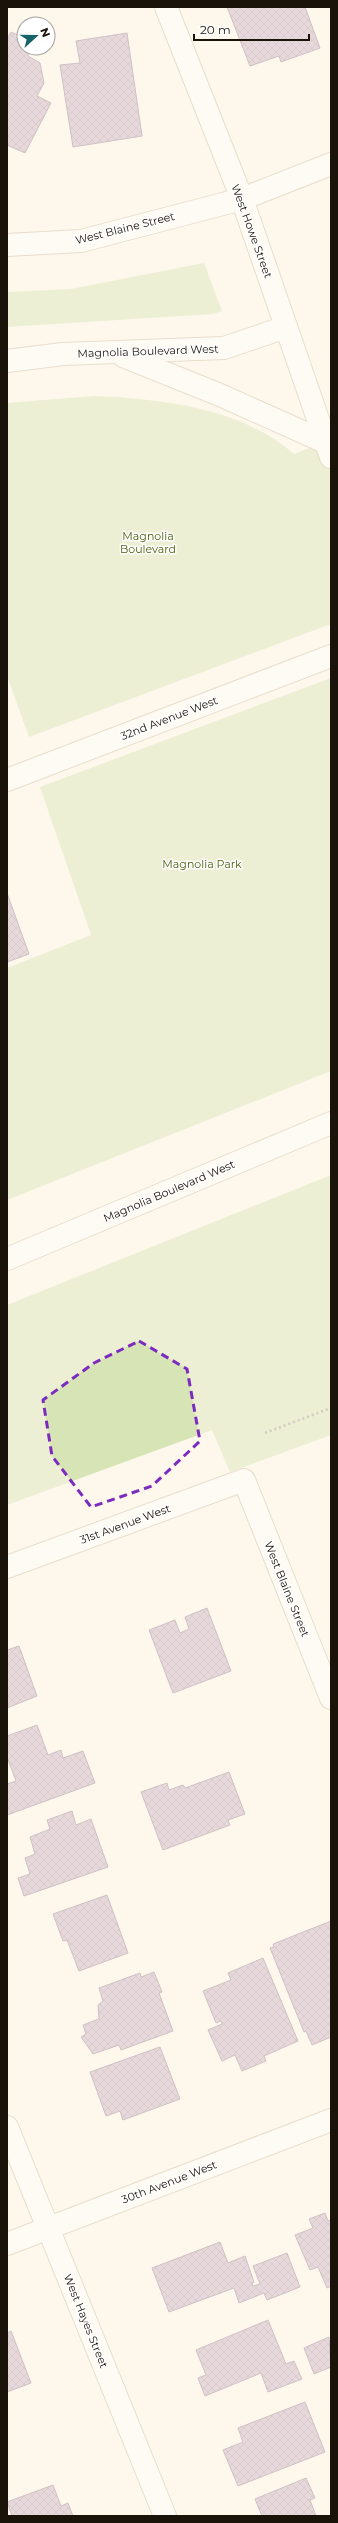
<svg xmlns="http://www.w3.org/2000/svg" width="338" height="2523" viewBox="0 0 338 2523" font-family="Montserrat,sans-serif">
	<defs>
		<pattern id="building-cross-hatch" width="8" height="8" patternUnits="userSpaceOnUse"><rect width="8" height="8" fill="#cdb2c6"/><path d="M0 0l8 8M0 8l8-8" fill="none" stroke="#af98a9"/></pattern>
	</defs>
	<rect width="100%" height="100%" fill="#fef8ec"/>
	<!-- park -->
	<g fill="#d7e4b5">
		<path d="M204,263L222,311L213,314L7,327V292L71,289Z"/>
		<path d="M95,396C162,399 242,408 294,454L331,440V624L29,737L7,676V403Z"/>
		<path d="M331,678V1071L7,1200V968L91,935L40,787Z"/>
		<path d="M331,1175V1435L230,1472L212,1430L7,1505V1305Z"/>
	</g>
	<!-- building -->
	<g fill="url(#building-cross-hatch)" stroke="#987e92">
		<path d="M227,7H305L320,48L281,62L279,56L250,66Z"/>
		<path d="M11,32L24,38V48H30L28,56L40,63L44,83L37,96L51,103L25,153L7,145V39Z"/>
		<path d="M127,33L142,136L73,147L60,65L80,63L76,41Z"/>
		<path d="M7,893L29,954L7,962Z"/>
		<path d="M207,1608L231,1671L173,1693L149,1630L175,1620L180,1633L189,1629L185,1617Z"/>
		<path d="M19,1646L37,1696L7,1708V1650Z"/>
		<path d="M37,1725L48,1755L61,1750L63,1758L83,1751L95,1783L7,1815V1784L16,1781L7,1757V1736Z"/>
		<path d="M229,1772L245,1814L228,1820L230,1825L163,1850L141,1792L167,1783L169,1790L183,1785L185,1788Z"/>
		<path d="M72,1811L76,1825L91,1819L108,1867L24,1896L18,1878L30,1874L25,1858L35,1854L30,1837L50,1829L47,1820Z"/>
		<path d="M107,1895L128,1953L79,1971L67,1940L63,1941L53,1914Z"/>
		<path d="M331,1921V2037L312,2045L306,2031L304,2032L270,1948L274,1947L273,1944Z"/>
		<path d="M263,1958L298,2041L264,2056L266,2061L242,2071L235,2055L222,2061L208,2030L222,2024L221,2021L216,2023L203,1991L231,1980L228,1973Z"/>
		<path d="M154,1972L162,1992L159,1993L173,2031L121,2050L119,2045L93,2054L81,2037L86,2034L83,2025L99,2019L98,2005L103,2001L99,1988L140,1973L141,1977Z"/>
		<path d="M160,2047L180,2099L123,2120L120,2111L106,2116L90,2072Z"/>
		<path d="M325,2213L328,2221L331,2220V2286L327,2288L318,2267L310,2270L295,2235L313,2228L309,2219Z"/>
		<path d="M220,2242L228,2263L245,2256L254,2282L252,2283L253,2286L260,2284L253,2266L287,2253L300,2287L267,2300L264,2293L239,2303L234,2288L169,2312L152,2268Z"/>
		<path d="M268,2320L286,2364L294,2361L302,2379L268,2392L261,2373L205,2396L198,2378L206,2375L196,2350Z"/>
		<path d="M11,2331L31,2383L7,2392V2333Z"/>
		<path d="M329,2337L331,2367L314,2374L304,2348Z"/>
		<path d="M305,2402L325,2452L238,2486L223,2450L243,2442L238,2428Z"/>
		<path d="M306,2478L315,2498L310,2500L316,2516H262L255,2499Z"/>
		<path d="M53,2485L61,2506L68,2503L73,2516H12L7,2502Z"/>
	</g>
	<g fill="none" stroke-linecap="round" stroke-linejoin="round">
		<defs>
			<g id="minor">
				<path d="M166,7L242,199L331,457"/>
				<path d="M7,245L81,241L242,199L331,164"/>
				<path d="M123,356L220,395L325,442"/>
				<path d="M7,361L63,354L224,348L286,327"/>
				<path d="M7,780L331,656"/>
				<path d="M7,1567L244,1480L331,1698"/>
				<path d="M7,2127L165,2516"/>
				<path d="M7,2244L331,2120"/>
			</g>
			<path id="major" d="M7,1259L331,1123"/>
		</defs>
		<!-- minor casing -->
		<use href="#minor" stroke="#cdbea2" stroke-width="24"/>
		<!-- major casing -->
		<use href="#major" stroke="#cdbea2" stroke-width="24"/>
		<!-- path -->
		<path stroke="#9b958a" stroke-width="2.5" stroke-dasharray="2 3" stroke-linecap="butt" d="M265,1433L331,1408"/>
		<!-- minor -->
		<use href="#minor" stroke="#fff" stroke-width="22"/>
		<!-- major -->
		<use href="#major" stroke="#fff" stroke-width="22"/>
	</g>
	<!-- marked area -->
	<path d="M0 0H338V2523H0ZM139,1341L187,1369L200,1441L152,1486L91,1507L52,1456L43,1400L94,1363Z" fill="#fef8ec" fill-opacity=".55" fill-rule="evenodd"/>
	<path fill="none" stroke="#7b2cbf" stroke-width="3" stroke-dasharray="8 5" stroke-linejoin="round" d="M139,1341L187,1369L200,1441L152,1486L91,1507L52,1456L43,1400L94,1363Z"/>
	<g text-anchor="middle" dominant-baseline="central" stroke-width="3" stroke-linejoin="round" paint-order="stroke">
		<!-- street labels -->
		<g font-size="11" fill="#191309" stroke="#fff">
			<text transform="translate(125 228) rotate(-14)">West Blaine Street</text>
			<text transform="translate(252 231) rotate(70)">West Howe Street</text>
			<text transform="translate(148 351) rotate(-2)">Magnolia Boulevard West</text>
			<text transform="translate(169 718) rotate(-21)">32nd Avenue West</text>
			<text transform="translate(169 1191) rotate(-23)">Magnolia Boulevard West</text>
			<text transform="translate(125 1524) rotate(-20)">31st Avenue West</text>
			<text transform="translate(287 1589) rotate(68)">West Blaine Street</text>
			<text transform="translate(169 2182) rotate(-21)">30th Avenue West</text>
			<text transform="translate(86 2321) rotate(68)">West Hayes Street</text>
		</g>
		<!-- park labels -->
		<g font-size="11" fill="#4e5d0c" stroke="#fff">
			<text x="148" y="536">Magnolia<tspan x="148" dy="13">Boulevard</tspan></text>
			<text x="202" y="864">Magnolia Park</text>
		</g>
	</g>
	<!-- border -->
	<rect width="338" height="2523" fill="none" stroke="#191309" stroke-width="16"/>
	<!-- north arrow -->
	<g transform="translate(36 36) rotate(69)"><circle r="19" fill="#ffffff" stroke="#a3a19d"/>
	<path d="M0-3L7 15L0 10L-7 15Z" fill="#146369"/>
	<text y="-6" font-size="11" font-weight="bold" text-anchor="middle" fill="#191309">N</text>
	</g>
	<!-- scale -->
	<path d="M194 34v6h115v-6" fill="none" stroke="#191309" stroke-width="2"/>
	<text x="200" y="34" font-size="12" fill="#191309" stroke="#ffffff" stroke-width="3" paint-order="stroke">20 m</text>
</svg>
